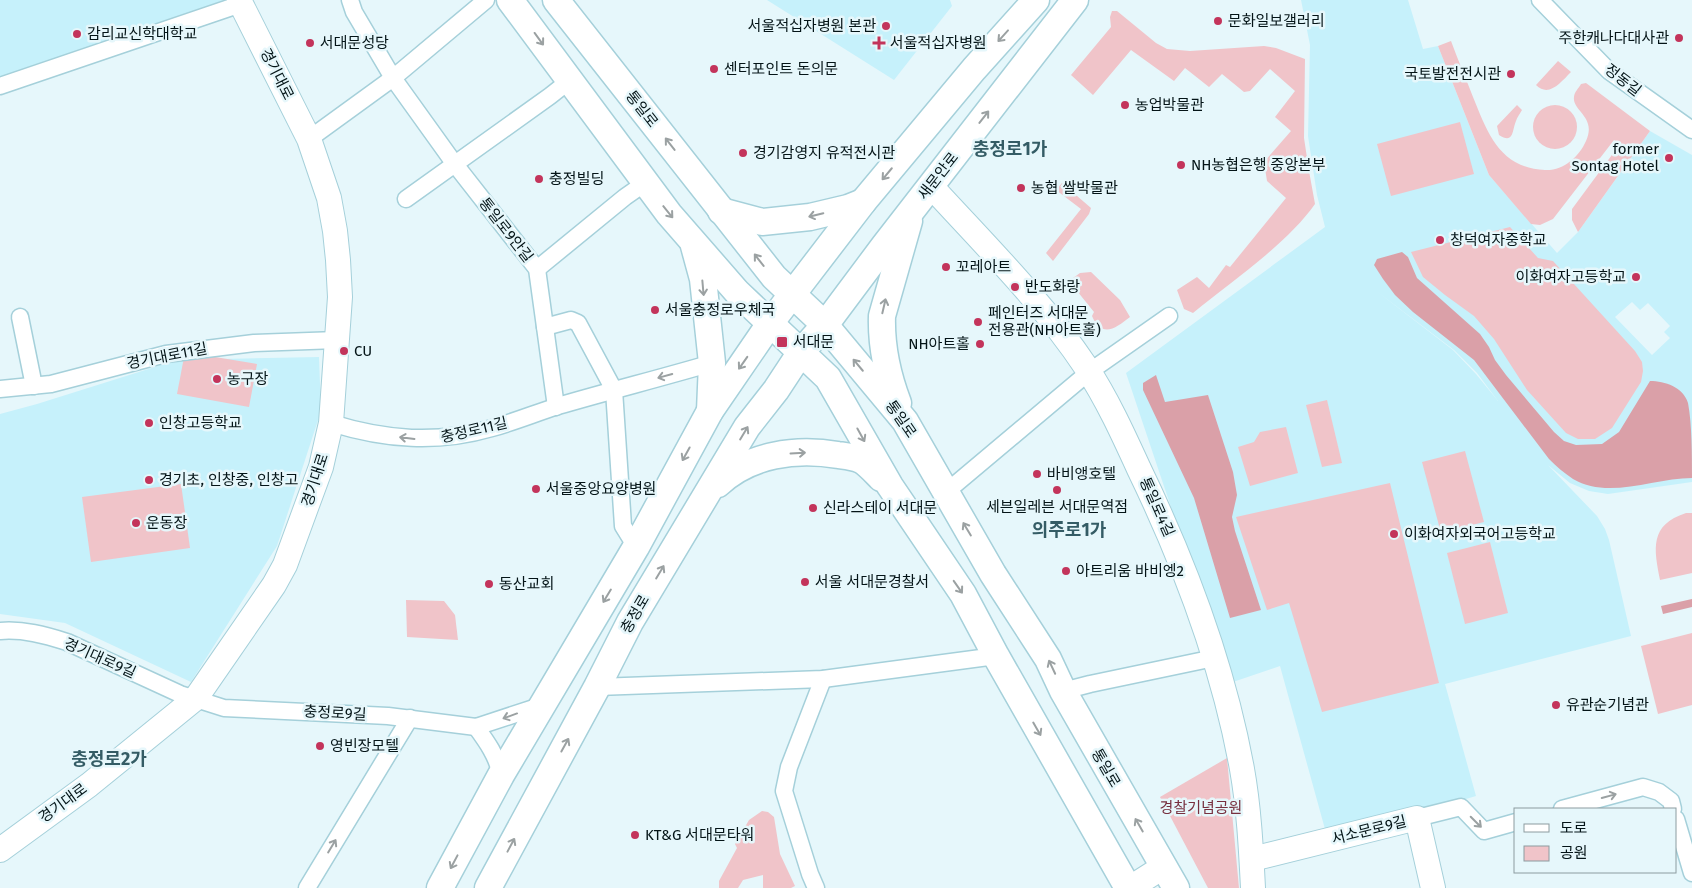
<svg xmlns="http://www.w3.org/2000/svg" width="1692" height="888" viewBox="0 0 1692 888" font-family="'Fira Sans','Noto Sans KR',sans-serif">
	<rect width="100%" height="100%" fill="#e6f7fb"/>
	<!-- built -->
	<g fill="#c6f1fb" fill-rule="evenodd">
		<path d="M0,0H239L0,86Z"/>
		<path d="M767,0H950L952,6L894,80Z"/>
		<path d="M1301,0H1408L1423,49L1438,46L1489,175L1557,253L1578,232L1650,131L1692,155V482L1608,494L1589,491L1570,483L1548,465L1597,516L1605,529L1609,540L1631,636L1445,684L1476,796L1328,840L1280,666L1230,683L1126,373L1325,227L1317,195L1308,136L1310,45ZM1375,290L1454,350L1477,373L1498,401L1476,374L1453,350ZM1632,302L1640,310L1648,303L1670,326L1664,332L1670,338L1652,355L1615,317Z"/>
		<path d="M319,357L321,411L277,546L191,682L65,623L0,614V414L37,404L177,360Z"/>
	</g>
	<!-- green -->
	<g fill="#f0c4c9">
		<path d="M1112,11H1117L1156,43L1167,49L1190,51L1264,46L1276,48L1305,59L1304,138L1309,171L1315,204C1286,245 1232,281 1193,313L1184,309L1177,290L1197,277L1209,288L1226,265L1230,267L1286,198L1267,181L1264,162L1291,131L1275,117L1295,91L1270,69L1250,91L1244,92L1222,74L1209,87L1185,68L1174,81L1131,50L1093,95L1071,75L1111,27L1110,17Z"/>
		<path d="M1451,41C1458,60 1466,79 1473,97C1488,134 1500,168 1545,170C1563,171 1579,157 1586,141C1597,117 1572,111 1574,97C1574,92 1579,88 1581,84L1586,83L1650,131L1578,232L1572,220V209L1620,144L1614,140L1553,219L1540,225L1531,224L1489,175L1438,46Z"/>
		<path d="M1558,61L1571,72C1561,82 1549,98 1536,85Z"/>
		<circle cx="1555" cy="127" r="22"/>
		<path d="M1517,105L1522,110C1520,114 1517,117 1516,121C1512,130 1514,145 1499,135L1497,126Z"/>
		<path d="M1460,122L1474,174L1391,196L1377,144Z"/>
		<path d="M1062,183L1091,208L1089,214L1053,261L1046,253L1081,209L1056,190Z"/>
		<path d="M1510,227L1538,258L1553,261L1635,351L1642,362L1643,371L1641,382L1612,428L1595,439H1578L1566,433L1527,390L1494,339L1474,316L1445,295L1423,277L1411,252Z"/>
		<path d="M1091,272L1120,300L1130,317C1116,328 1102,339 1092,316L1094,312L1069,281L1080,273Z"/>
		<path d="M185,352L257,364L249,407L177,394Z"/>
		<path d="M1327,400L1342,463L1322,467L1306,405Z"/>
		<path d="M1286,427L1298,473L1250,486L1238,447L1254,442L1260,432Z"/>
		<path d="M1465,451L1484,522L1441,533L1422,462Z"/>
		<path d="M1390,483L1439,683L1322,712L1289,603L1267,610L1236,517Z"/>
		<path d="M181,484L190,548L91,562L82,497Z"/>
		<path d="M1686,513H1692V573L1660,580C1654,549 1649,525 1686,513Z"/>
		<path d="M1490,542L1508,613L1465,624L1447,553Z"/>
		<path d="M406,600L444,601L455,615L458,640L407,637Z"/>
		<path d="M1692,633V705L1658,714L1641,646Z"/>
		<path d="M1227,758L1239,888H1208L1160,797Z"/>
		<path d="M762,811L768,812L774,817L780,854L795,886L791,888H763V875L743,880L738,888H719V881L737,848L735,844L749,820Z"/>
	</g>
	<!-- forest -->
	<g fill="#daa0a8">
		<path d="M1402,252L1408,257L1417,278L1480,334L1489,347L1495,360L1506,375L1554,432L1564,441L1576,445L1602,444L1619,432L1650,381C1665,381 1683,387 1688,403C1692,424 1692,455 1692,478C1654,478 1608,500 1573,479C1564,473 1556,466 1549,459L1474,360L1413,312L1395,295L1383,279L1374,265L1377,259Z"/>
		<path d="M1156,375L1165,402L1208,395L1233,472L1237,495L1232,517L1235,531L1261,610L1230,618L1194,498L1143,390V383Z"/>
		<path d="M1692,599V607L1663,614L1661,606Z"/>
	</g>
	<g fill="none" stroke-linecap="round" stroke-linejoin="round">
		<defs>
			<g id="street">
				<path d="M350,0L354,12L393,78L454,163L537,269L545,327L571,320L578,323L614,390L623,526L636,547"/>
				<path d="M1540,0L1609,71L1692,130"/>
				<path d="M0,86L241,4"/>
				<path d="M309,139L393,78L486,0"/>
				<path d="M406,199L550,96L569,81"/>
				<path d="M537,269L625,197L645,183"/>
				<path d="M20,317L34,386"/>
				<path d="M545,327L556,407"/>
				<path d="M0,389L51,384L166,354L254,343L337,340"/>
				<path d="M331,423C386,440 437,444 492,428C514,422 536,413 558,406C609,391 661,378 712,363"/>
				<path d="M945,493L1089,372L1169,316"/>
				<path d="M0,631C23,629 45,635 67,642L180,694L224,708L388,716L476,727L543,705"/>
				<path d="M597,687L823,679L996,656"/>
				<path d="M1063,691L1090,684L1214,658"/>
				<path d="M476,727C487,742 497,756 501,775"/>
				<path d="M1562,809L1643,787L1659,792L1671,801L1673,809"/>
				<path d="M1417,818L1461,807L1484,831L1516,822"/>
				<path d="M1676,819L1692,873"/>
				<path d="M307,888L410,718"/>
				<path d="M816,888L810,874L784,791L789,767L823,679"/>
			</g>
			<g id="secondary">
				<path d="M931,186C984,244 1042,301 1086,367C1107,399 1123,434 1139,469C1185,564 1223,665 1242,769C1249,808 1251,849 1253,888"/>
				<path d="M0,850L89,785L196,698L274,585L285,565L321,467L331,423L340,297L338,260L335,231L329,198L309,139L239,0"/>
				<path d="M1252,859L1417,818L1433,888"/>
				<path d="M1130,888L1163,867"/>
			</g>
			<g id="primary">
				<path d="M510,0L669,214L737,292L828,378L890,486L963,594L996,656L1128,888"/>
				<path d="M556,0L774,277L825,325L905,421L993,574L1048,659L1063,691L1176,888"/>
				<path d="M721,211L762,222L810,217L848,208L863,202"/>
				<path d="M694,246L703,279L712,363L710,411"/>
				<path d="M898,403C887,374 881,347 882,316L909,221"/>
				<path d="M718,484C750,454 796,448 838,455C845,456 855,457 861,460C868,464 875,472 881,478"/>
				<path d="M440,888L501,775L636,547L710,411L771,322L863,202L974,69L1036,0"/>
				<path d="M488,888L597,687L630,622L747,427L776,390L801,352L825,325L884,246L1075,0"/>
			</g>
		</defs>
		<!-- street casing -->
		<use href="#street" stroke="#a5d0da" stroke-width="19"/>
		<!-- secondary casing -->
		<use href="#secondary" stroke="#a5d0da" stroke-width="26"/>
		<!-- primary casing -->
		<use href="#primary" stroke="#a5d0da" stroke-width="29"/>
		<!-- street -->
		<use href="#street" stroke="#fff" stroke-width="16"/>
		<!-- secondary -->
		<use href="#secondary" stroke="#fff" stroke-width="24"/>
		<!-- primary -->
		<use href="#primary" stroke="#fff" stroke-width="26"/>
	</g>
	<!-- one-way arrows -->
	<defs><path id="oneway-shaft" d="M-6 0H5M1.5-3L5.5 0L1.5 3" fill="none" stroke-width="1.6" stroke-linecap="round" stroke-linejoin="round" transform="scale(1.25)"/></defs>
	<g stroke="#9ba1a2">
		<use href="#oneway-shaft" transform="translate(1003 36) rotate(132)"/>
		<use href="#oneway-shaft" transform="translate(539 39) rotate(54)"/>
		<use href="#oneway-shaft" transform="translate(984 117) rotate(-52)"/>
		<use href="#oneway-shaft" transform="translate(670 144) rotate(-128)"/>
		<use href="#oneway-shaft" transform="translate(887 174) rotate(130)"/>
		<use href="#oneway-shaft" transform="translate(668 212) rotate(51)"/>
		<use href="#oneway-shaft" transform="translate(816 215) rotate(167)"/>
		<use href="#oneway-shaft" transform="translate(759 260) rotate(-128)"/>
		<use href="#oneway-shaft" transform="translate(703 288) rotate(85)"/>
		<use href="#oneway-shaft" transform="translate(884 306) rotate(-77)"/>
		<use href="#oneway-shaft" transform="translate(743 363) rotate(125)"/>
		<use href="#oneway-shaft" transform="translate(858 365) rotate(-130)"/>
		<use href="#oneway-shaft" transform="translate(665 376) rotate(165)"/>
		<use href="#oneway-shaft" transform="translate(744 433) rotate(-59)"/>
		<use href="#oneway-shaft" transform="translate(861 435) rotate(61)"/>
		<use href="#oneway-shaft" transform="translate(407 438) rotate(-173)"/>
		<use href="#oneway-shaft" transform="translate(798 453) rotate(-3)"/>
		<use href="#oneway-shaft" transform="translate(686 454) rotate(119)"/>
		<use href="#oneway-shaft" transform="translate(967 529) rotate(-121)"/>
		<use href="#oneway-shaft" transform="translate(660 572) rotate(-59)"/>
		<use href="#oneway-shaft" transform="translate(958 587) rotate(55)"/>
		<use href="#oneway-shaft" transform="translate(607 596) rotate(121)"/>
		<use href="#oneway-shaft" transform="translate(1052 667) rotate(-115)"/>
		<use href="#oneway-shaft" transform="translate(510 716) rotate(160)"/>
		<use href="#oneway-shaft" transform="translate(1037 729) rotate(60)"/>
		<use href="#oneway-shaft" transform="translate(565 745) rotate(-61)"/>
		<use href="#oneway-shaft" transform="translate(1609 796) rotate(-15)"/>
		<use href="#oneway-shaft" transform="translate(1476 822) rotate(45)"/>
		<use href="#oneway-shaft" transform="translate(1139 825) rotate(-120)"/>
		<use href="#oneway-shaft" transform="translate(511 845) rotate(-62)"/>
		<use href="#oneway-shaft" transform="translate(332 846) rotate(-59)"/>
		<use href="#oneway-shaft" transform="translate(454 862) rotate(118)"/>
	</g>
	<!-- markers -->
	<g fill="#c3345b" stroke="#e6f7fb" stroke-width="2">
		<circle cx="1218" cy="21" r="5"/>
		<circle cx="886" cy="26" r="5"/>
		<circle cx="77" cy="34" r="5"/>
		<circle cx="1679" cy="38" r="5"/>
		<circle cx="310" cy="43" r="5"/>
		<path d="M876.5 35.5h5v5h5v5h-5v5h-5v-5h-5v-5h5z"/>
		<circle cx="714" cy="69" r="5"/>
		<circle cx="1511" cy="74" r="5"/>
		<circle cx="1125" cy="105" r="5"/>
		<circle cx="743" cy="153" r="5"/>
		<circle cx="1669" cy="158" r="5"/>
		<circle cx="1181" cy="165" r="5"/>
		<circle cx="539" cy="179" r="5"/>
		<circle cx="1021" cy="188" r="5"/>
		<circle cx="1440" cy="240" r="5"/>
		<circle cx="946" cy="267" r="5"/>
		<circle cx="1636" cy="277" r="5"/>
		<circle cx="1015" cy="287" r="5"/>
		<circle cx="655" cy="310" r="5"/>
		<circle cx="978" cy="322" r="5"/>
		<rect x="776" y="336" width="12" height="12" rx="2.5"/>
		<circle cx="980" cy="344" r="5"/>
		<circle cx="344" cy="351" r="5"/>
		<circle cx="217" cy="379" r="5"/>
		<circle cx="149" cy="423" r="5"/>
		<circle cx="1037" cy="474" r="5"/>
		<circle cx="149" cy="480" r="5"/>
		<circle cx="536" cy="489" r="5"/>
		<circle cx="1057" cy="490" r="5"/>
		<circle cx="813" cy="508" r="5"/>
		<circle cx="136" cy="523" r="5"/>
		<circle cx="1394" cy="534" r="5"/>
		<circle cx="1066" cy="571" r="5"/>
		<circle cx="805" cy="582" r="5"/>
		<circle cx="489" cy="584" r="5"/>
		<circle cx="1556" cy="705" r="5"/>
		<circle cx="320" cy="746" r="5"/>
		<circle cx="635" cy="835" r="5"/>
	</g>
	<g text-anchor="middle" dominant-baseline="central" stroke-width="5" stroke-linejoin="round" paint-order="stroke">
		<!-- poi labels -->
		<g font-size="15" fill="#041417" stroke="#e6f7fb" text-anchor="start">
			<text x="1228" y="21">문화일보갤러리</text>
			<text x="876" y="26" text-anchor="end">서울적십자병원 본관</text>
			<text x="87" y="34">감리교신학대학교</text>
			<text x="1669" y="38" text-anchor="end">주한캐나다대사관</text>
			<text x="320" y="43">서대문성당</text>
			<text x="890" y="43">서울적십자병원</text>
			<text x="724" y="69">센터포인트 돈의문</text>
			<text x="1501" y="74" text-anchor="end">국토발전전시관</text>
			<text x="1135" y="105">농업박물관</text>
			<text x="1659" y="149" text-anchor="end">former<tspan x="1659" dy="17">Sontag Hotel</tspan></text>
			<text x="753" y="153">경기감영지 유적전시관</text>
			<text x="1191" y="165">NH농협은행 중앙본부</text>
			<text x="549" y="179">충정빌딩</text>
			<text x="1031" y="188">농협 쌀박물관</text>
			<text x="1450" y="240">창덕여자중학교</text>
			<text x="956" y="267">꼬레아트</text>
			<text x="1626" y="277" text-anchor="end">이화여자고등학교</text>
			<text x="1025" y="287">반도화랑</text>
			<text x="665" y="310">서울충정로우체국</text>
			<text x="988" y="313">페인터즈 서대문<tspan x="988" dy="17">전용관(NH아트홀)</tspan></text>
			<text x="793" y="342">서대문</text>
			<text x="970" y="344" text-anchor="end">NH아트홀</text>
			<text x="354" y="351">CU</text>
			<text x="227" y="379">농구장</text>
			<text x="159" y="423">인창고등학교</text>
			<text x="1047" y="474">바비앵호텔</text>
			<text x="159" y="480">경기초, 인창중, 인창고</text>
			<text x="546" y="489">서울중앙요양병원</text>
			<text x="1057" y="507" text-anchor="middle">세븐일레븐 서대문역점</text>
			<text x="823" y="508">신라스테이 서대문</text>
			<text x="146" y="523">운동장</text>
			<text x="1404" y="534">이화여자외국어고등학교</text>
			<text x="1076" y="571">아트리움 바비엥2</text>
			<text x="815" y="582">서울 서대문경찰서</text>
			<text x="499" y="584">동산교회</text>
			<text x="1566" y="705">유관순기념관</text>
			<text x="330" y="746">영빈장모텔</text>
			<text x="645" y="835">KT&amp;G 서대문타워</text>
		</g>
		<!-- street labels -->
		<g font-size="15" fill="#041417" stroke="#e6f7fb">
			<text transform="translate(277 74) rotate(63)">경기대로</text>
			<text transform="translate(1623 80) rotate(38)">정동길</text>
			<text transform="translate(642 109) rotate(52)">통일로</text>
			<text transform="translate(938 176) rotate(-52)">새문안로</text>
			<text transform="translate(506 230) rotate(52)">통일로9안길</text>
			<text transform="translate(167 356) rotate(-11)">경기대로11길</text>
			<text transform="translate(901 419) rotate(55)">통일로</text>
			<text transform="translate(474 430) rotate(-13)">충정로11길</text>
			<text transform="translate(315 480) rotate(-72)">경기대로</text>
			<text transform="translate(1157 507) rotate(66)">통일로4길</text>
			<text transform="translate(635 614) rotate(-60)">충정로</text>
			<text transform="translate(100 658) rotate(24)">경기대로9길</text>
			<text transform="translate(335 713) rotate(3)">충정로9길</text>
			<text transform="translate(1106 768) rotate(60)">통일로</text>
			<text transform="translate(63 803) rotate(-36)">경기대로</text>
			<text transform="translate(1369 830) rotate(-14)">서소문로9길</text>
		</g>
		<!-- park labels -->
		<g font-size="15" fill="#77303f" stroke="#e6f7fb">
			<text x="1201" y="808">경찰기념공원</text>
		</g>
		<!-- quarter labels -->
		<g font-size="18" font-weight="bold" fill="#345c65" stroke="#e6f7fb">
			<text x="1010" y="149">충정로1가</text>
			<text x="1069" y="530">의주로1가</text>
			<text x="109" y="759">충정로2가</text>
		</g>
	</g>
	<!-- legend -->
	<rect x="1514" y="808" width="162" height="65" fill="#e6f7fb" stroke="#8c9ca0"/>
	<rect x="1524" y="824" width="25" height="8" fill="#ffffff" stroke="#8c9ca0"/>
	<text x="1560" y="833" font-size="15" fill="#041417">도로</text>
	<rect x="1524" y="846" width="25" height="15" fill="#f0c4c9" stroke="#8c9ca0"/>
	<text x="1560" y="858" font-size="15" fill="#041417">공원</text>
</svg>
